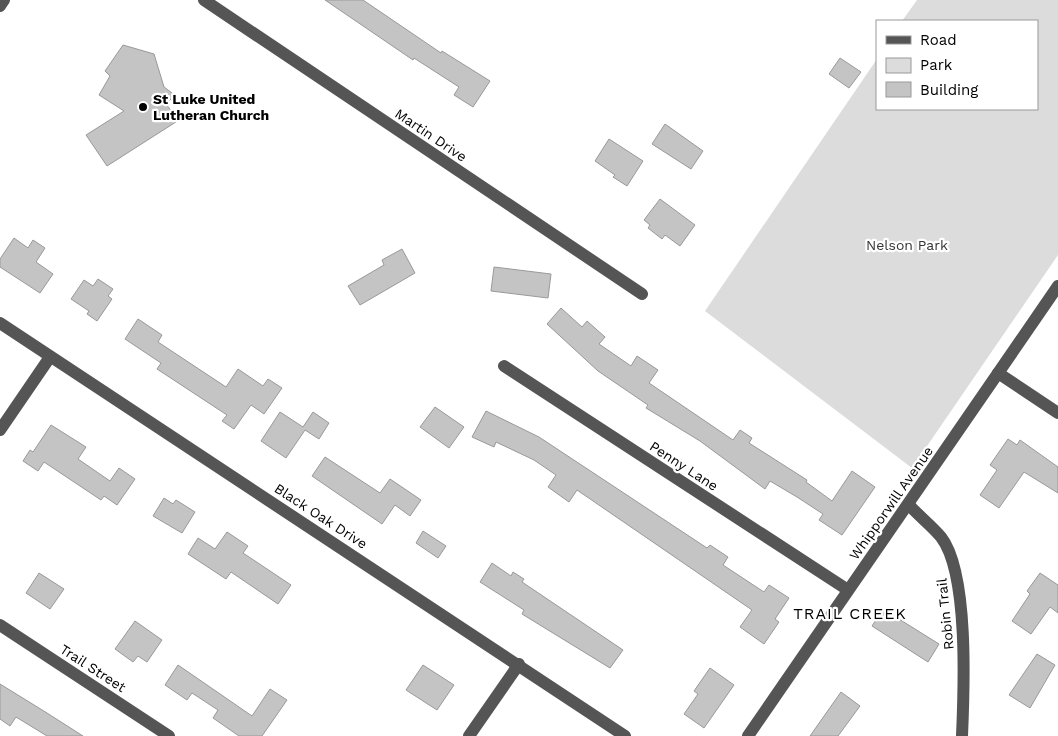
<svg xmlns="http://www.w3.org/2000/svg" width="1058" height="736" viewBox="0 0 1058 736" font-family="'Work Sans',sans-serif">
	<rect width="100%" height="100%" fill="#fff"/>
	<!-- green -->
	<path fill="#dcdcdc" d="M917,0H1058V255L912,468L705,311L877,59V109H1037V21H902Z"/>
	<!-- building -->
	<g fill="#c4c4c4" stroke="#999">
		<path d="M325,0H363L441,53L442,51L490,81L473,107L454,95L459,87L414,58L413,60Z"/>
		<path d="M123,45L154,54L164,87L176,96L165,103L179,120L107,166L86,135L124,111L99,95L110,76L105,71Z"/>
		<path d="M840,58L861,72L849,88L829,74Z"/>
		<path d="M665,124L703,151L691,169L652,144Z"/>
		<path d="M609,139L643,161L627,186L613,177L615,175L595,161Z"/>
		<path d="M660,199L695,225L680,246L665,235L662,239L648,228L650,225L644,220Z"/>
		<path d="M14,238L28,248L33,240L45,248L36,262L53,274L40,293L0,267V259Z"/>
		<path d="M402,249L415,273L360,305L348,286L384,265L382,260Z"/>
		<path d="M494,267L551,274L548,298L491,291Z"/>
		<path d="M98,279L113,289L108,296L112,299L97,321L87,314L89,311L71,299L84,280L93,286Z"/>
		<path d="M561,308L582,327L587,321L605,337L599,344L631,366L637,356L658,370L649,383L733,440L740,430L752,438L749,443L807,480L806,482L832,501L852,471L875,487L842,535L819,520L823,514L797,497L770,481L765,489L700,441L646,408L648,405L598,371L547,324Z"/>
		<path d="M138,319L162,335L158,342L226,387L238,369L263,386L268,379L282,388L264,414L251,405L234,429L222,421L227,415L157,369L161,363L125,339Z"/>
		<path d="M435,407L464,427L449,448L420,427Z"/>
		<path d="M486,411L539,437L707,548L710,545L728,557L723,565L764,592L769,585L789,598L775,619L779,622L764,644L740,627L752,610L577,490L569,502L548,487L556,475L534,460L496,442L494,447L472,437Z"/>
		<path d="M280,412L303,427L313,412L329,423L319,439L305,430L286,458L261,441Z"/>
		<path d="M51,425L86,447L78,459L110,481L119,468L135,479L117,505L104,496L101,500L44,462L38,471L23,461L30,450L33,452Z"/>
		<path d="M1008,439L1017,445L1020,440L1058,467V493L1024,472L999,508L980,495L997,470L990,465Z"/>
		<path d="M325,457L380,493L390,479L421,500L410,516L395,505L382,524L312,476Z"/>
		<path d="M164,498L173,504L176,500L195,512L182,533L153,516Z"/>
		<path d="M423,531L446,546L438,558L416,543Z"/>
		<path d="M227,532L248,546L243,553L291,585L278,604L231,572L226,579L188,554L198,538L215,549Z"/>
		<path d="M492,563L511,576L513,572L524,579L522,582L623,650L610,668L522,614L524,610L480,582Z"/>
		<path d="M39,573L64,589L50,609L26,593Z"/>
		<path d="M1040,573L1058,585V613L1050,607L1031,634L1012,621L1030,594L1027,591Z"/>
		<path d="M883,609L939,644L928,662L872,626Z"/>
		<path d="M135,621L162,640L147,662L138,656L133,662L115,649Z"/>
		<path d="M1037,654L1055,665L1030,708L1009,695Z"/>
		<path d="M178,665L252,716L270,689L287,700L262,736H239L213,718L218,710L192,693L187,700L165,685Z"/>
		<path d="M423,665L454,685L437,710L406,690Z"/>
		<path d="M710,668L734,685L704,728L684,714L698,694L694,691Z"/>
		<path d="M0,684L47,713L83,736H47L16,717L10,726L0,719Z"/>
		<path d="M841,692L860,706L838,736H810Z"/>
	</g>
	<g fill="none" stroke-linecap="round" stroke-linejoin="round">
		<!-- minor -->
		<g stroke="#555" stroke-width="12">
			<path d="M204,0L642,294"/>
			<path d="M0,6L4,0"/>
			<path d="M0,323L625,736"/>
			<path d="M504,366L848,590"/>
			<path d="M998,373L1058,413"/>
			<path d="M0,430L50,357"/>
			<path d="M909,505C919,516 932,526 941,537C969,573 964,690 962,736"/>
			<path d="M0,625L169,736"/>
			<path d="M469,736L519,664"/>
			<path d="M748,736L1058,286"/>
		</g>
	</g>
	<!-- markers -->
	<circle fill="#000" stroke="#fff" stroke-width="2" cx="143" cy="107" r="5"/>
	<g text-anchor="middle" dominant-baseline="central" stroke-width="4.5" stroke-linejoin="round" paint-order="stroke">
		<!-- poi labels -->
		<g font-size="14" font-weight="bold" fill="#000" stroke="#fff" text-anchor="start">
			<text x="153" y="99">St Luke United<tspan x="153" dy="16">Lutheran Church</tspan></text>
		</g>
		<!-- street labels -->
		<g font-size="14" fill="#000" stroke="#fff">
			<text transform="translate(431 135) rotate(34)">Martin Drive</text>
			<text transform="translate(684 466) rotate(33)">Penny Lane</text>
			<text transform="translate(891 503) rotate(-55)">Whipporwill Avenue</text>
			<text transform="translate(321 516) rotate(33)">Black Oak Drive</text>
			<text transform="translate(945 614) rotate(-96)">Robin Trail</text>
			<text transform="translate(93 668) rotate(33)">Trail Street</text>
		</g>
		<!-- park labels -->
		<g font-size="14" fill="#333" stroke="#fff">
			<text x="907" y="245">Nelson Park</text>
		</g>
		<!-- quarter labels -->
		<g font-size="16" letter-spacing="1" fill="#000" stroke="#fff">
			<text x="850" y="613">TRAIL CREEK</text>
		</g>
	</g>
	<!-- legend -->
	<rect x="876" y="20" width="162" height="90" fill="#ffffff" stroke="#999999"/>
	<rect x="886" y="36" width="25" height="8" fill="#555555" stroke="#999999"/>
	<text x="920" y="45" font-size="15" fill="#000000">Road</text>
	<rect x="886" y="58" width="25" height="15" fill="#dcdcdc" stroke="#999999"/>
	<text x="920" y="70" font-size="15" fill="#000000">Park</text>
	<rect x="886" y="82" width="25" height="15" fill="#c4c4c4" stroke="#999999"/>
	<text x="920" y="95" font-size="15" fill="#000000">Building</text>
</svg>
